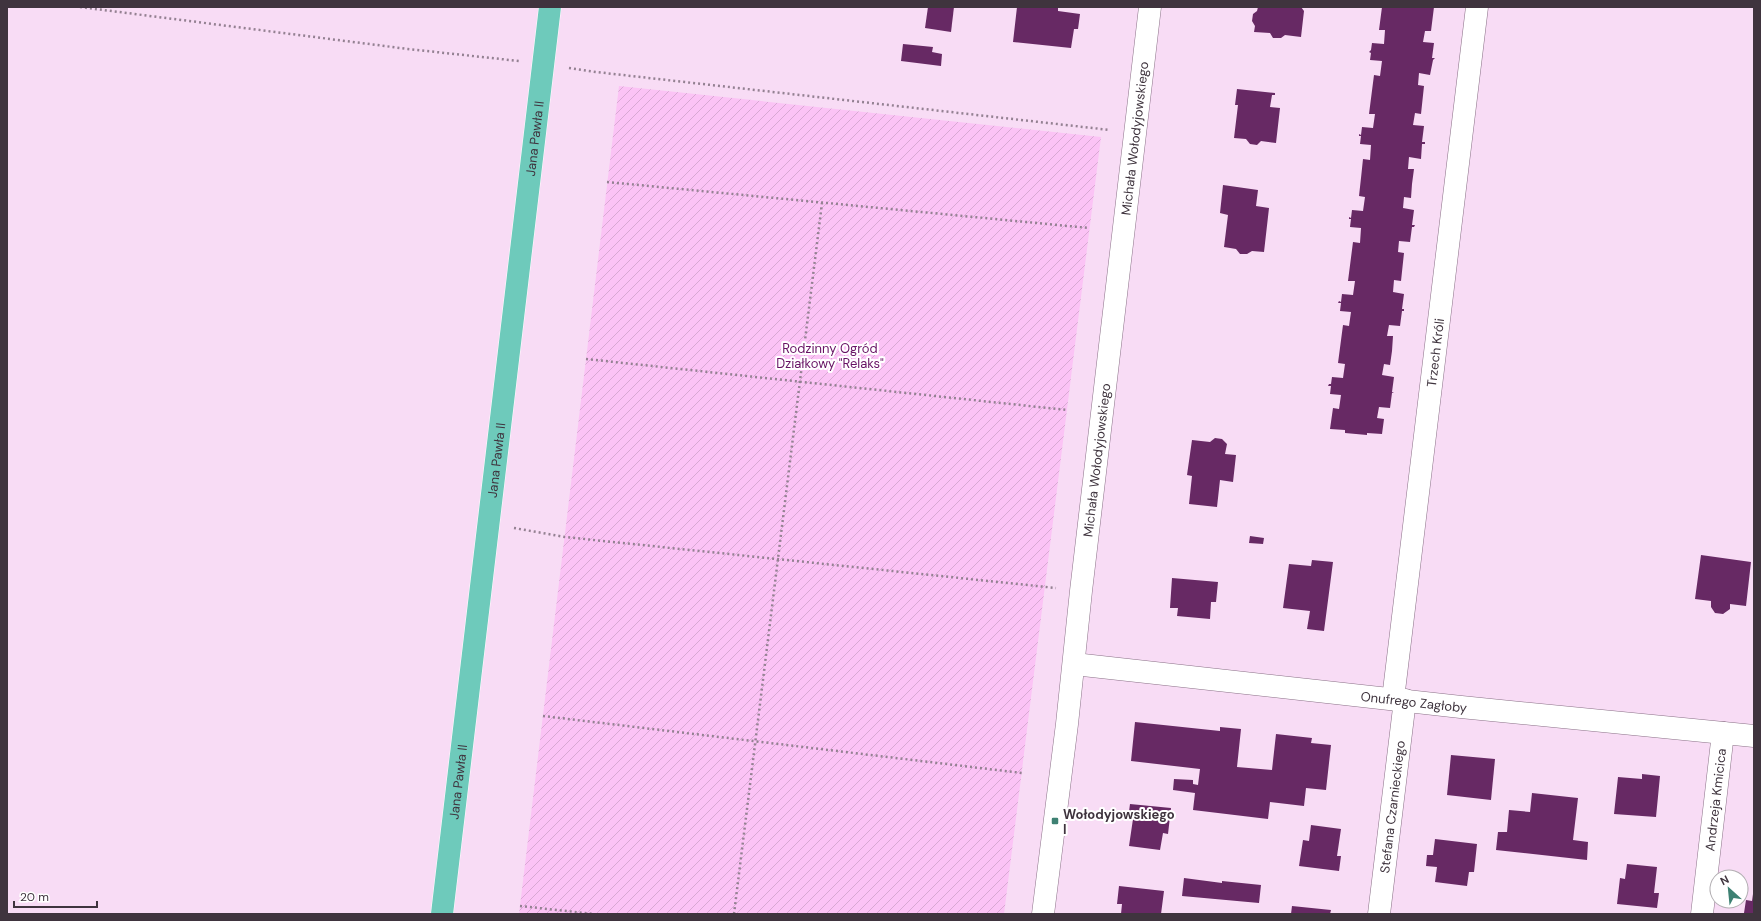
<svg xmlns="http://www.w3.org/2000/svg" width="1761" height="921" viewBox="0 0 1761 921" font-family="'DM Sans',sans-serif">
	<defs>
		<pattern id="garden-furrows" width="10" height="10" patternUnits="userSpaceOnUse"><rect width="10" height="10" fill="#fbc3f5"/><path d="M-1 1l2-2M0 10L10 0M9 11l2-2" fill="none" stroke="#d8a8d3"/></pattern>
	</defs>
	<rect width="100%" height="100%" fill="#f8dcf5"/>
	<!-- garden -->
	<path fill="url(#garden-furrows)" d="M619,86L1101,137L1004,914H519Z"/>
	<!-- building -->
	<g fill="#672964">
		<path d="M928,7H954L951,32L925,28Z"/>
		<path d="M1017,7H1058V11L1080,14L1078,29H1074L1071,48L1013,42Z"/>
		<path d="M1258,7H1301L1304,11L1301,37L1285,35L1281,38H1273L1270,33L1254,32L1255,26L1252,21L1253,14L1257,11Z"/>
		<path d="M1382,7H1434L1431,31H1425L1423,42L1434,43L1432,58H1435L1433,60L1430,75L1419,73L1418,85L1424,86L1421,114L1415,113L1413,125L1424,126L1422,142H1425V144H1422L1421,159L1409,157L1408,169H1414L1412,184L1411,198L1404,197L1403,208L1414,210L1412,225H1415L1414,227H1412L1410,242L1399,241L1398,252L1404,253L1401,281L1394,280L1393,292L1404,294L1402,309H1404V311H1402L1400,326L1389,325L1387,336H1393L1392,351L1390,365L1384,364L1382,375L1394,377L1392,392L1394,393H1392L1390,408L1379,407L1377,418L1384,419L1382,434L1367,433V435L1345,433V430L1330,429L1333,408L1339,409L1341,395L1330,394L1331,386H1328L1329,384H1331L1332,377L1343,378L1345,364L1338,363L1343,325L1349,326L1351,312L1340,311L1341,303H1338L1339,301L1341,302L1342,294L1353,295L1355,281H1348L1353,242L1360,243L1361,228L1350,227L1351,219H1349V217L1351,218L1352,210L1363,211L1365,197L1359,196L1361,178L1363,159L1370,160L1371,145L1360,144L1361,136H1359V134L1361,135L1362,127L1373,128L1375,114H1369L1374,75L1380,76L1382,61L1370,60L1371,53L1369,52L1371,50L1372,43L1384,44L1385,30H1379Z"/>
		<path d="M903,44L933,47L932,52L942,54L941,66L901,61Z"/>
		<path d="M1237,89L1275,93V95H1272L1270,107L1280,108L1276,143L1261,141L1257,145L1250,144L1246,139L1234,138L1238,105H1235Z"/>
		<path d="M1223,185L1258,190L1256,206L1269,208L1264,252L1252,251L1247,254H1240L1236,249L1224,247L1228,215L1220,213Z"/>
		<path d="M1215,438L1222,439L1227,444L1225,454L1236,455L1233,482L1220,480L1217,507L1189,504L1192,476L1187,475L1192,440L1210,442Z"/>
		<path d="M1250,536L1264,538L1263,544L1249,543Z"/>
		<path d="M1701,555L1751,562L1746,606L1730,604V609L1723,614L1715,613L1711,607V601L1695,599Z"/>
		<path d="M1312,560L1333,562L1324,631L1307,629L1310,611L1283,608L1289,564L1311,566Z"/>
		<path d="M1172,578L1218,582L1216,602H1211L1210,619L1177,616L1178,608H1170Z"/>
		<path d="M1135,722L1220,731V727L1241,729L1237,767L1272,770L1276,734L1312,738L1311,743L1331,745L1326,790L1306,788L1304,806L1270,802L1268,819L1193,810L1195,793L1173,790L1174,779L1193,780V784L1198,785L1200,769L1131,761Z"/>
		<path d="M1451,755L1495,759L1491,800L1447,795Z"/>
		<path d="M1642,774L1660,776L1656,817L1614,814L1618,777L1642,779Z"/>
		<path d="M1532,793L1578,798L1573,840L1588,842L1587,860L1496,850L1498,832H1507L1509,810L1530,812Z"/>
		<path d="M1130,804L1171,808L1168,834L1163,833L1160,850L1129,846L1133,819H1128Z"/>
		<path d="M1311,825L1341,829L1337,856H1341L1339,871L1299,866L1303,840L1309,841Z"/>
		<path d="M1435,839L1477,844L1474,872H1469L1467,886L1435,882L1437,867L1426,866L1427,855H1433Z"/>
		<path d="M1627,864L1657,867L1654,893H1659L1657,908L1617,904L1620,878L1625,879Z"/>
		<path d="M1184,878L1222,883V881L1261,885L1259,903L1182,896Z"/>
		<path d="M1119,886L1164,891L1161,914H1121L1122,904H1117Z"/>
		<path d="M1753,894L1754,914L1744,913L1746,900L1752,901Z"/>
		<path d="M1292,906L1331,910L1330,914H1291Z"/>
	</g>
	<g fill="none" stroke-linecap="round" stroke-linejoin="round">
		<defs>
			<g id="minor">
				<path id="s1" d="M1074,664L1461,707L1754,736"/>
				<path id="s2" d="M1393,699L1477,7"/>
				<path id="s3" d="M1043,914L1067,724L1081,591L1150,7"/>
				<path id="s4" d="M1379,914L1405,700"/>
				<path id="s5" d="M1702,914L1723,733"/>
			</g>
			<g id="major">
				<path id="s6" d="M442,914L550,7"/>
			</g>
		</defs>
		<!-- minor casing -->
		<use href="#minor" stroke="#8a7187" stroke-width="23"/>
		<!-- major casing -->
		<use href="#major" stroke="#fff" stroke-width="23"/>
		<!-- path -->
		<g stroke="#948192" stroke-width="2.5" stroke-dasharray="2 3" stroke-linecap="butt">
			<path d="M80,7L408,49L519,61"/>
			<path d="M569,68L596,72L1110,130"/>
			<path d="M607,182L1089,228"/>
			<path d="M586,359L1067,410"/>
			<path d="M514,528L565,537L1056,588"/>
			<path d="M543,716L1022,773"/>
			<path d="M520,906L594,914"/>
			<path d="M734,914L822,203"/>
		</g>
		<!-- minor -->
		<use href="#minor" stroke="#fff" stroke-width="22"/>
		<!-- major -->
		<use href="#major" stroke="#6ecabb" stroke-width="22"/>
	</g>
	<!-- markers -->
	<rect fill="#3e8173" stroke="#fff" stroke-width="1.5" x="1051" y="817" width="8" height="8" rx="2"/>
	<g text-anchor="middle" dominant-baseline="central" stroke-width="4" stroke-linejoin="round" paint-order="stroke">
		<!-- street labels -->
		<g font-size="13" fill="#3f343e" stroke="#fff">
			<text stroke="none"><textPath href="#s6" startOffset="781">Jana Pawła II</textPath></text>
			<text stroke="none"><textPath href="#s3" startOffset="781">Michała Wołodyjowskiego</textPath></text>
			<text stroke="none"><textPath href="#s2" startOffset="349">Trzech Króli</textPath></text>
			<text stroke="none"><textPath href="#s6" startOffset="457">Jana Pawła II</textPath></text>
			<text stroke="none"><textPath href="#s3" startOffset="457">Michała Wołodyjowskiego</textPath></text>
			<text stroke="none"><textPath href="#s1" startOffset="342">Onufrego Zagłoby</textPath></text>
			<text stroke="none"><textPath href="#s6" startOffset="133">Jana Pawła II</textPath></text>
			<text stroke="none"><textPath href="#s5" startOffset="115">Andrzeja Kmicica</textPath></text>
			<text stroke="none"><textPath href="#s4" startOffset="108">Stefana Czarnieckiego</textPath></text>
		</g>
		<!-- park labels -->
		<g font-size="13" fill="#671264" stroke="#fff">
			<text x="830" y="348">Rodzinny Ogród<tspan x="830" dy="15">Działkowy "Relaks"</tspan></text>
		</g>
		<!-- poi labels -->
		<g font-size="13" font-weight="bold" fill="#3f343e" stroke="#fff" text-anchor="start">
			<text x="1063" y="814">Wołodyjowskiego<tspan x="1063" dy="15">I</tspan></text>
		</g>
	</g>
	<!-- border -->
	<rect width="1761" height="921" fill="none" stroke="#3f343e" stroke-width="16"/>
	<!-- north arrow -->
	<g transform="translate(1729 889) rotate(333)"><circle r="19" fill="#ffffff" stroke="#b2aeb2"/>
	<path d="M0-3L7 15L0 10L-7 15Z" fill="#3e8173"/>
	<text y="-6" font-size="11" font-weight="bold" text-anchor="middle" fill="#3f343e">N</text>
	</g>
	<!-- scale -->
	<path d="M14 901v6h83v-6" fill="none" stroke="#3f343e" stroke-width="2"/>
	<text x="20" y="901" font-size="12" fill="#3f343e" stroke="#ffffff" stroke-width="3" paint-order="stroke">20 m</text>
</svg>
